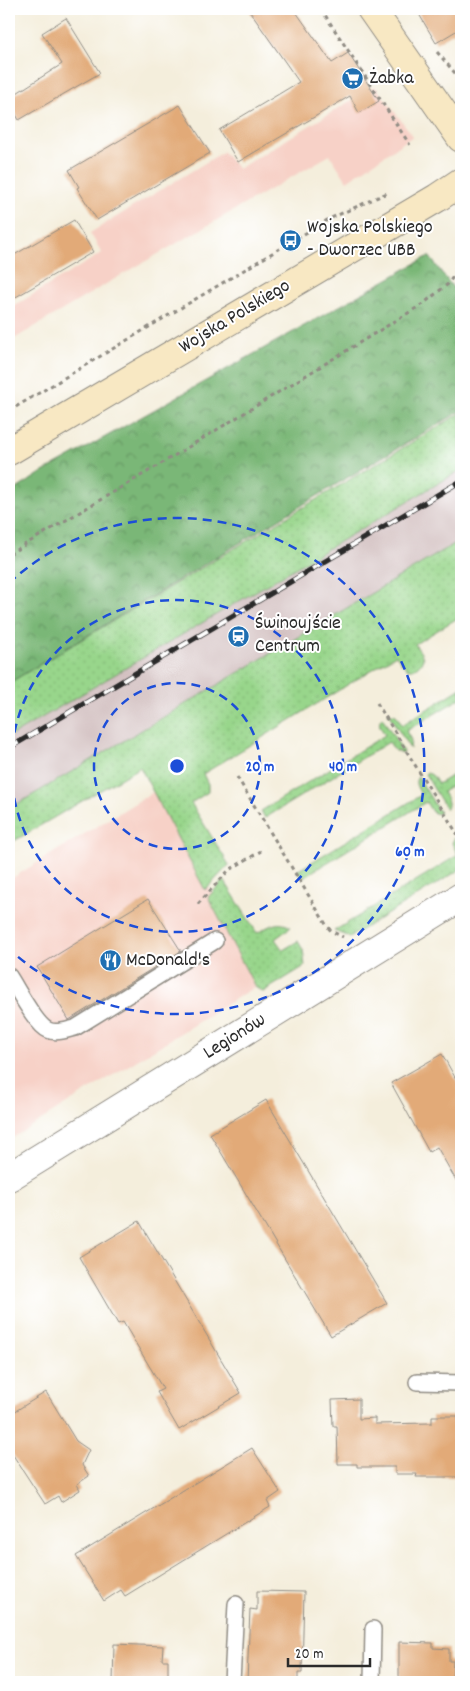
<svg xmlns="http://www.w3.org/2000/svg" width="470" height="1691" viewBox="0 0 470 1691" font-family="Dekko,sans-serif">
	<defs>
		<pattern id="grass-dots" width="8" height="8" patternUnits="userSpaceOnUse" patternTransform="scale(1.25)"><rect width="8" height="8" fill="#98d68b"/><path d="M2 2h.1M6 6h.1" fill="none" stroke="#83b878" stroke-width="1.8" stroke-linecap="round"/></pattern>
		<pattern id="forest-crowns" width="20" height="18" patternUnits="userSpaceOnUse" patternTransform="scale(1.25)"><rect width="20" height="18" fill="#7ab777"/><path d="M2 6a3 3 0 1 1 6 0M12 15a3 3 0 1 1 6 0" fill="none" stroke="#649562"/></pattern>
	</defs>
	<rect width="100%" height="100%" fill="#fff"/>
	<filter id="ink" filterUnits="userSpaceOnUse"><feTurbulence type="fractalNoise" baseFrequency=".02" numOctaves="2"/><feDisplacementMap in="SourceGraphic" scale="10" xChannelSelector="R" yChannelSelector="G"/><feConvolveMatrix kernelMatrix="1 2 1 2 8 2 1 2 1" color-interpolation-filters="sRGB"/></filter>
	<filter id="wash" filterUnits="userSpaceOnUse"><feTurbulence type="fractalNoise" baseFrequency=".0096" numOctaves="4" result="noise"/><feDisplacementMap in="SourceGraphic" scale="20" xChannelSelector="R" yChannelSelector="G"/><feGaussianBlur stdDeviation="1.12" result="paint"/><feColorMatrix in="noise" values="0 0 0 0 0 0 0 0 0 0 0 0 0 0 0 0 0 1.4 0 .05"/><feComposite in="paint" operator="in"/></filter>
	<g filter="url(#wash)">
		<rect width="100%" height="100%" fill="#f4eedc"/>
		<!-- built -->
		<g fill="#f7d1c7">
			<path d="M375,86L413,136L347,181L330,155L113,280L9,342V309L102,253L90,233L223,152L238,169Z"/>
			<path d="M158,789L259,984L9,1140V880Z"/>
		</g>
		<!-- railway -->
		<path fill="#d2bfc0" d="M461,470V540L9,809V737Z"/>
		<!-- grass -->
		<g fill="url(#grass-dots)" stroke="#62805b">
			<path d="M461,413V470L9,737V683Z"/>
			<path d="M461,540V616L415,644C417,648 423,654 423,659C422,662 420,664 418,666C407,675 402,663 396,655L203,774L208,784V792L191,803L229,865L205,890L140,767L9,844V809Z"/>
			<path d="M461,688V698L406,731L411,740L410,749L388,713L396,715L402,725Z"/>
			<path d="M382,717L404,753L395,751L389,742L265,818L261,811L385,735C382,729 376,724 382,717Z"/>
			<path d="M461,770V780L443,792C446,798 451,803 446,809L425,774L427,772L433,776L438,784Z"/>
			<path d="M418,777L440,813L438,814L432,812L426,802L302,878L297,871L421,795C418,788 413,783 418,777Z"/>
			<path d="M455,837L461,847V869L350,937L334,931L458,855L452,843Z"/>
			<path d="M224,880L257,933C268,927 277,919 291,927L275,939L283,950L298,941L303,950L305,966L263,992L255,987L252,981L208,897Z"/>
		</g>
		<!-- forest -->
		<path fill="url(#forest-crowns)" stroke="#527151" d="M429,256L461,298V411L352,475L9,683V494L41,473Z"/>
		<g id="blocks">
			<!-- building -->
			<g fill="#e2aa78">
				<path d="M248,9H294L332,63L348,53L379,101L359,113L350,96L238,162L219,130L299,82Z"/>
				<path d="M416,9H461V28L436,43Z"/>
				<path d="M66,18L100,73L19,120L9,102V98L62,64L42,33Z"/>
				<path d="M180,105L210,153L97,220L77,188L79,187L69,170Z"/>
				<path d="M74,220L93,252L9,301V258Z"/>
				<path d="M148,899L181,951L69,1020L37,967Z"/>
				<path d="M442,1054L461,1088V1189L437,1147L429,1152L391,1083Z"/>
				<path d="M266,1100L387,1303L331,1336L210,1134Z"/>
				<path d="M139,1221L241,1393L179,1430L157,1392L163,1389L123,1322L118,1324L79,1257Z"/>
				<path d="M46,1392L76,1441L89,1450L82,1465L89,1476L77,1484L80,1490L61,1502L58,1496L45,1504L9,1449V1415Z"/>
				<path d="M359,1399V1419L375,1418V1424L432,1423V1416H458L459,1444H461V1477H416L417,1474H395V1467H357V1464H338L337,1426H333L332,1400Z"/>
				<path d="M252,1448L280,1492L267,1501L270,1507L125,1596L121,1590L104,1601L76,1556Z"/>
				<path d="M257,1591L304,1592L302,1673H298V1682H247L250,1609L257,1610Z"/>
				<path d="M399,1642L433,1643V1648L449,1649V1661H453L452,1682H399Z"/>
				<path d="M114,1644L163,1646L162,1660H168V1682H113Z"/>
			</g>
		</g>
	</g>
	<g filter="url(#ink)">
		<use href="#blocks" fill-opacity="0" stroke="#908c84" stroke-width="1"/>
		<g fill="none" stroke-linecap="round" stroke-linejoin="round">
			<defs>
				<g id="lane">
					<path d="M9,976C17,988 36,1025 48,1030C56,1034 66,1030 75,1028L215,941"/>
					<path d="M417,1382L461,1383"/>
					<path d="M232,1682L236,1604"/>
					<path d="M372,1682L373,1629"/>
				</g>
				<path id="street" d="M9,1177L461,897"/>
				<g id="secondary">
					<path d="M371,9L461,138"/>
					<path d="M9,451L437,198L461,182"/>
				</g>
			</defs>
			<!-- lane casing -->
			<use href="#lane" stroke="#908c84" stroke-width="18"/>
			<!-- street casing -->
			<use href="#street" stroke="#908c84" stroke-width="30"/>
			<!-- secondary casing -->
			<use href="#secondary" stroke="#908c84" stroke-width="30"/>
			<!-- path -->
			<g stroke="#908c84" stroke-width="3" stroke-dasharray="4 4" stroke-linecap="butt">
				<path d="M321,9L410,145"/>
				<path d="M437,52L461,80"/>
				<path d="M9,411L329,219L387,193"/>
				<path d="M9,554L159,465L423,304L448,284L461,265"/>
				<path d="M377,703L461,840"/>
				<path d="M237,777L327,926L331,931L343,937"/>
				<path d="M198,904L229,870L261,851"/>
			</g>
			<!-- lane -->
			<use href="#lane" stroke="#fff" stroke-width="15"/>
			<!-- street -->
			<use href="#street" stroke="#fff" stroke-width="28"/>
			<!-- secondary -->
			<use href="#secondary" stroke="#f8e8c3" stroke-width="28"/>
			<defs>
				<path id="rail" d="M9,748L461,481"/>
			</defs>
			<!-- rail casing -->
			<use href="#rail" stroke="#2b2b2b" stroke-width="5.5"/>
			<!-- rail -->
			<use href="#rail" stroke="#fff" stroke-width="4" stroke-dasharray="11" stroke-linecap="butt"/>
		</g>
	</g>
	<!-- distance rings -->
	<g fill="none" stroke="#1d4ed8" stroke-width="2.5" stroke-dasharray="9 6">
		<circle cx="177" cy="766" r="83"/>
		<circle cx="177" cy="766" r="166"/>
		<path d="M9 583A248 248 0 1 1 9 949"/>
	</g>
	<!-- icons -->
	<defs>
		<symbol id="supermarket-disc" viewBox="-11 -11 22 22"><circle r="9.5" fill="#1f6fb2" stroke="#fff"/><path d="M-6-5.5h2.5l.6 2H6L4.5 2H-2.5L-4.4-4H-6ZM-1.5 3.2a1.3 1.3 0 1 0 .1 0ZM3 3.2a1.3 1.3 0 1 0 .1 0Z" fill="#fff"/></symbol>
		<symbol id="bus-disc" viewBox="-11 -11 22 22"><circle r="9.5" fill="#1f6fb2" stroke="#fff"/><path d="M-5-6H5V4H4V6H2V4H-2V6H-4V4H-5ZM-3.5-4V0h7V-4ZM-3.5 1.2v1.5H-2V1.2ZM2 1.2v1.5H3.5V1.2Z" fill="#fff"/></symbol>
		<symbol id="station-disc" viewBox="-11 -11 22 22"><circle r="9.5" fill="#1f6fb2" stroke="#fff"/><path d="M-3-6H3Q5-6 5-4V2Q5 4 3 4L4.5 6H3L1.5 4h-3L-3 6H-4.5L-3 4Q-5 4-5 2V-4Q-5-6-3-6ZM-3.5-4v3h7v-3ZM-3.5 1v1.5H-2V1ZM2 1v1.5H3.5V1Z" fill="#fff"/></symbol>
		<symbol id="restaurant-disc" viewBox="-11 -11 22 22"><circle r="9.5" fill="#1f6fb2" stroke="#fff"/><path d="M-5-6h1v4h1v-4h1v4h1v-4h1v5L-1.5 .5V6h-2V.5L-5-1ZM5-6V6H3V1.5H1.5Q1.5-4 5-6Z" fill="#fff"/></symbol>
	</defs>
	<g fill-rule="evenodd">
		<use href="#supermarket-disc" x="340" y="66" width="25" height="25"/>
		<use href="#bus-disc" x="278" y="228" width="25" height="25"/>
		<use href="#station-disc" x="226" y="624" width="25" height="25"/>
		<use href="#restaurant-disc" x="98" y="948" width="25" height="25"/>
	</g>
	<g text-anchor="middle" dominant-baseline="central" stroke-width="4" stroke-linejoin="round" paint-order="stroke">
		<!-- poi labels -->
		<g font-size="20" fill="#2b2b2b" stroke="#fff" text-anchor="start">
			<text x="369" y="79">Żabka</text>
			<text x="307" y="228">Wojska Polskiego<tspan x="307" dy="23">- Dworzec UBB</tspan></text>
			<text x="255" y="624">Świnoujście<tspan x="255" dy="23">Centrum</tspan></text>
			<text x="126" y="961">McDonald's</text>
		</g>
		<!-- street labels -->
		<g font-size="20" fill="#2b2b2b" stroke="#fff">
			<text transform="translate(235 317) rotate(-31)">Wojska Polskiego</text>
			<text transform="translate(235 1037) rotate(-32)">Legionów</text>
		</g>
	</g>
	<circle cx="177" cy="766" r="8" fill="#1d4ed8" stroke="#fff" stroke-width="2.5"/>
	<g font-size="15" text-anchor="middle" font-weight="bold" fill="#1d4ed8" stroke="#fff" stroke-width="4" stroke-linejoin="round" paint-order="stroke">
		<text x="260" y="771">20 m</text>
		<text x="343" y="771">40 m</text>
		<text x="410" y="856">60 m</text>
	</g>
	<!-- margin -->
	<rect width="470" height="1691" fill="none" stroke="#fff" stroke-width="30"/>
	<!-- scale -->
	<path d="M288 1658v8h82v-8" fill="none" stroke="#2b2b2b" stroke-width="2.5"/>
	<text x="295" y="1658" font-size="15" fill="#2b2b2b" stroke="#ffffff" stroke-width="4" paint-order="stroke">20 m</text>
</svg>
